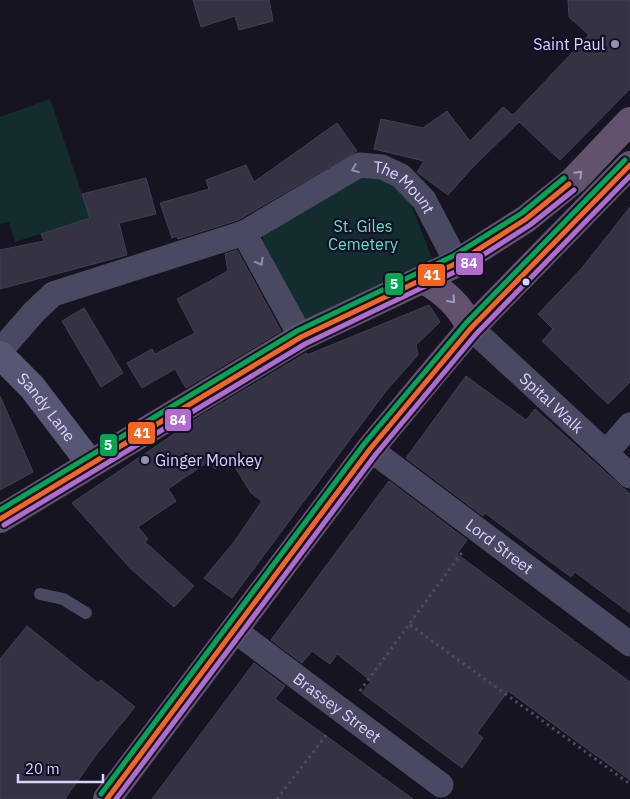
<svg xmlns="http://www.w3.org/2000/svg" width="630" height="799" viewBox="0 0 630 799" font-family="'IBM Plex Sans',sans-serif">
	<rect width="100%" height="100%" fill="#161421"/>
	<!-- green -->
	<g fill="#132c2d">
		<path d="M50,99L90,218L15,242L9,222L0,224V117Z"/>
		<path d="M379,175L407,194L435,266L304,321L263,248V230L350,178Z"/>
	</g>
	<!-- building -->
	<g fill="#343243" stroke="#433f54">
		<path d="M193,0H269L273,21L239,30L235,16L201,27Z"/>
		<path d="M568,0H630V89L560,160L519,122L472,168L448,195L417,172L424,161L374,149L381,119L423,128L447,111L470,141L503,107L513,115L589,35L569,17Z"/>
		<path d="M337,123L357,151L238,220L178,239L177,236L172,238L160,203L209,189L206,180L246,165L254,182Z"/>
		<path d="M146,178L156,214L119,223L127,255L0,289V250L44,241L41,234L90,218L82,194Z"/>
		<path d="M630,207V382L608,404L542,341L553,329L538,314L582,268Z"/>
		<path d="M237,250L281,331L186,388L175,369L142,388L127,363L152,349L155,354L195,333L177,299L228,271L225,254Z"/>
		<path d="M429,305L440,322L416,345L418,355L386,391L232,598L204,578L234,542L262,501L251,493L230,459L215,469L209,461L168,489L176,501L138,527L148,539L145,542L194,586L174,607L130,568L72,503L202,415L306,353L307,355Z"/>
		<path d="M84,308L123,373L101,387L62,321Z"/>
		<path d="M466,376L526,420L535,409L630,494V613L575,572L571,577L485,513L483,516L406,458Z"/>
		<path d="M0,396L33,472L0,490Z"/>
		<path d="M389,481L467,540L457,554L630,682V780L508,691L477,733L483,738L462,768L362,693L371,681L337,654L330,664L312,651L302,663L271,640Z"/>
		<path d="M27,626L98,683L101,680L135,707L96,755L65,799H0V659Z"/>
		<path d="M254,663L285,686L275,699L413,799H152Z"/>
	</g>
	<g fill="none" stroke-linecap="round" stroke-linejoin="round">
		<!-- path -->
		<g stroke="#44505f" stroke-width="3" stroke-dasharray="2.5 4" stroke-linecap="butt">
			<path d="M410,625L630,784"/>
			<path d="M360,691L463,551"/>
			<path d="M277,799L327,734"/>
		</g>
		<!-- service -->
		<path stroke="#4a4962" stroke-width="12" d="M40,594L63,599L86,613"/>
		<!-- minor -->
		<g stroke="#4a4962" stroke-width="25">
			<path id="s1" d="M471,328L606,453L630,425"/>
			<path id="s2" d="M301,337L244,233L359,165L382,167L401,176L424,200L457,263"/>
			<path d="M0,351L34,312L53,294L244,233"/>
			<path id="s3" d="M370,449L630,644"/>
			<path d="M606,453L630,476"/>
			<path id="s4" d="M234,630L441,785"/>
		</g>
		<!-- secondary -->
		<path stroke="#575674" stroke-width="28" id="s5" d="M0,355L32,387L90,463"/>
		<!-- trunk -->
		<g stroke="#62526e" stroke-width="28">
			<path d="M424,280C447,294 458,304 471,328"/>
			<path d="M0,519L301,337L457,263L526,219L574,180L630,121"/>
			<path d="M107,799L370,449L424,384L471,328L630,165"/>
		</g>
		<defs>
			<g id="bus-1">
				<path d="M0,519L301,337L457,263L526,219L569,184"/>
				<path d="M107,799L370,449L471,328L630,165"/>
			</g>
			<g id="bus-2">
				<path d="M4,525L305,344L461,269L530,225L574,190"/>
				<path d="M116,799L376,454L477,333L630,176"/>
			</g>
			<g id="bus-3">
				<path d="M0,510L297,331L453,256L522,213L564,178"/>
				<path d="M101,794L364,444L466,323L625,160"/>
			</g>
		</defs>
		<!-- bus-1 casing -->
		<use href="#bus-1" stroke="#130f26" stroke-width="9"/>
		<!-- bus-2 casing -->
		<use href="#bus-2" stroke="#130f26" stroke-width="9"/>
		<!-- bus-3 casing -->
		<use href="#bus-3" stroke="#130f26" stroke-width="9"/>
		<!-- bus-1 -->
		<use href="#bus-1" stroke="#f26522" stroke-width="5"/>
		<!-- bus-2 -->
		<use href="#bus-2" stroke="#b06ccc" stroke-width="5"/>
		<!-- bus-3 -->
		<use href="#bus-3" stroke="#00a651" stroke-width="5"/>
	</g>
	<!-- one-way arrows -->
	<defs><path id="oneway-chevron" d="M-2-3.5L2.5 0L-2 3.5" fill="none" stroke-width="1.6" stroke-linecap="round" stroke-linejoin="round" transform="scale(1.25)"/></defs>
	<g stroke="#928eb0">
		<use href="#oneway-chevron" transform="translate(355 169) rotate(158)"/>
		<use href="#oneway-chevron" transform="translate(260 262) rotate(61)"/>
	</g>
	<g stroke="#a39abe">
		<use href="#oneway-chevron" transform="translate(579 174) rotate(-45)"/>
		<use href="#oneway-chevron" transform="translate(452 300) rotate(48)"/>
	</g>
	<!-- markers -->
	<g fill="#9591b1" stroke="#130f26" stroke-width="2">
		<circle cx="615" cy="44" r="5"/>
		<circle cx="145" cy="460" r="5"/>
	</g>
	<circle fill="#d9d4ff" stroke="#130f26" stroke-width="2" cx="526" cy="282" r="4.5"/>
	<g text-anchor="middle" dominant-baseline="central" stroke-width="4.5" stroke-linejoin="round" paint-order="stroke">
		<!-- poi labels -->
		<g font-size="16" fill="#d9d4ff" stroke="#130f26" text-anchor="end">
			<text x="605" y="44">Saint Paul</text>
			<text x="155" y="460" text-anchor="start">Ginger Monkey</text>
		</g>
		<!-- street labels -->
		<g font-size="16" fill="#d9d4ff" stroke="#130f26">
			<text stroke="none"><textPath href="#s2" startOffset="305">The Mount</textPath></text>
			<text stroke="none"><textPath href="#s1" startOffset="110">Spital Walk</textPath></text>
			<text stroke="none"><textPath href="#s5" startOffset="70">Sandy Lane</textPath></text>
			<text stroke="none"><textPath href="#s3" startOffset="162">Lord Street</textPath></text>
			<text stroke="none"><textPath href="#s4" startOffset="129">Brassey Street</textPath></text>
		</g>
		<!-- park labels -->
		<g font-size="16" fill="#5fe0c0" stroke="#130f26">
			<text x="363" y="226">St. Giles<tspan x="363" dy="18">Cemetery</tspan></text>
		</g>
	</g>
	<g stroke="#130f26" stroke-width="2">
		<rect x="455" y="252" width="29" height="24" rx="5" fill="#b06ccc"/>
		<rect x="417" y="263" width="29" height="24" rx="5" fill="#f26522"/>
		<rect x="384" y="272" width="20" height="24" rx="5" fill="#00a651"/>
		<rect x="164" y="408" width="28" height="24" rx="5" fill="#b06ccc"/>
		<rect x="127" y="421" width="29" height="24" rx="5" fill="#f26522"/>
		<rect x="99" y="433" width="19" height="24" rx="5" fill="#00a651"/>
	</g>
	<g font-size="14" text-anchor="middle" font-weight="bold" fill="#fff">
		<text x="469" y="268">84</text>
		<text x="432" y="280">41</text>
		<text x="394" y="289">5</text>
		<text x="178" y="425">84</text>
		<text x="142" y="438">41</text>
		<text x="108" y="450">5</text>
	</g>
	<!-- scale -->
	<path d="M18 774v8h85v-8" fill="none" stroke="#d9d4ff" stroke-width="2.5"/>
	<text x="25" y="774" font-size="15" fill="#d9d4ff" stroke="#130f26" stroke-width="4" paint-order="stroke">20 m</text>
</svg>
